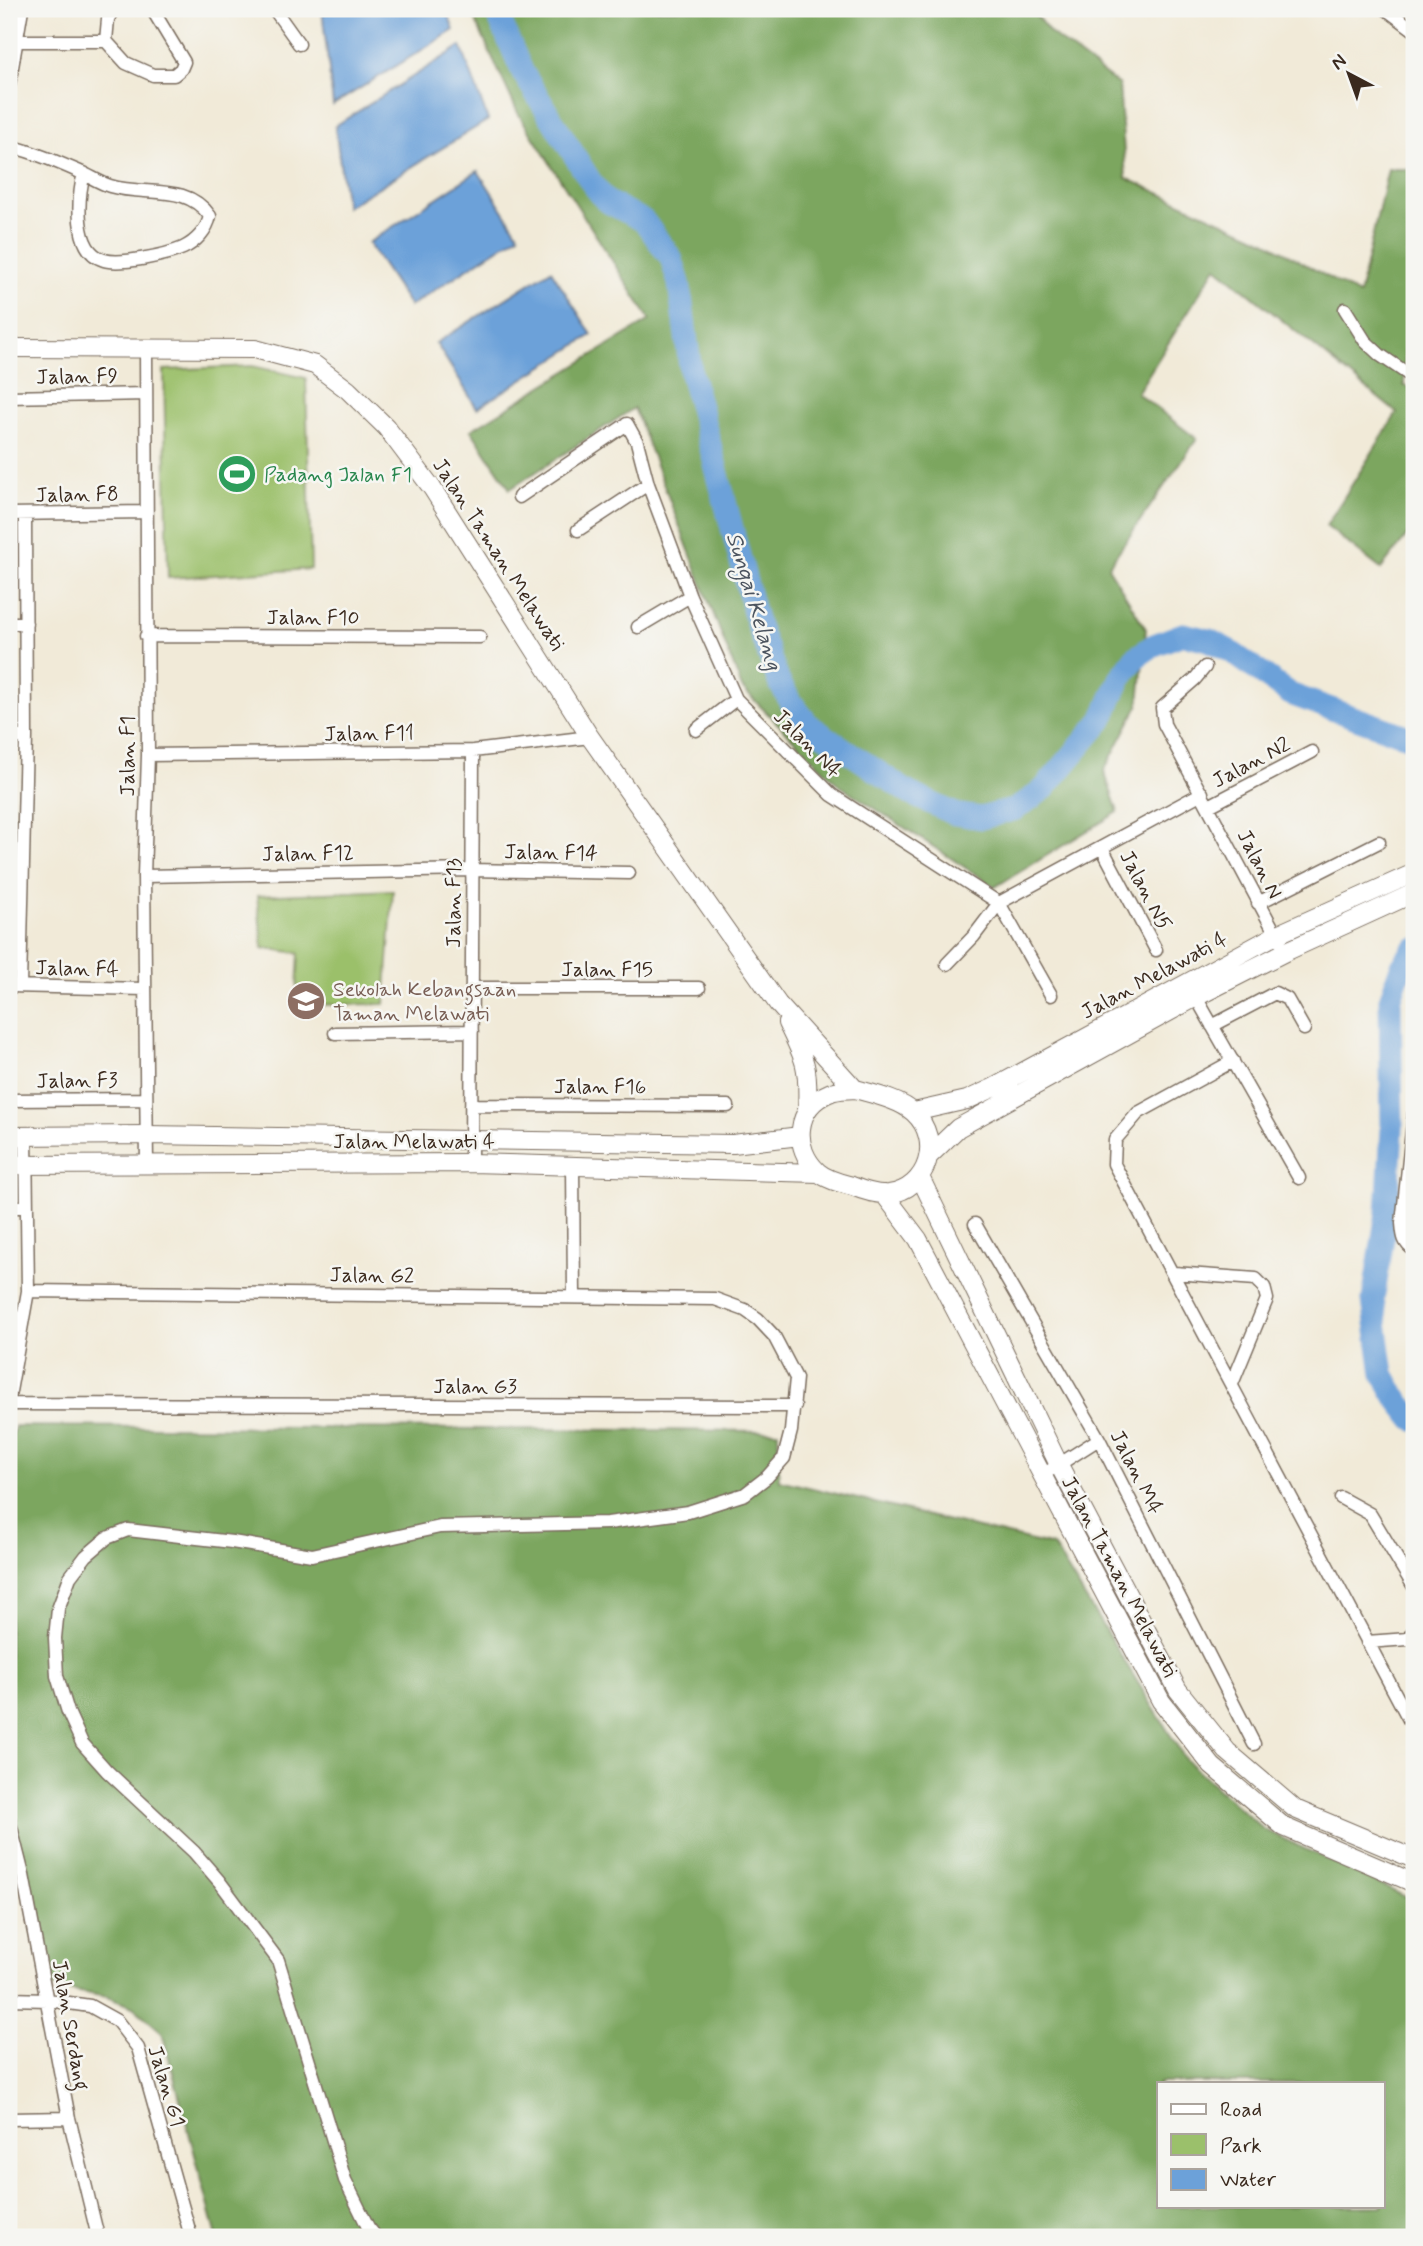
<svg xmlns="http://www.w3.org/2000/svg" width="1423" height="2246" viewBox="0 0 1423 2246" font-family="Mynerve,sans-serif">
<rect width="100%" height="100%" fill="#f6f6f2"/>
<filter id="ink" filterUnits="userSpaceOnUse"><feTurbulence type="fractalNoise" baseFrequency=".0143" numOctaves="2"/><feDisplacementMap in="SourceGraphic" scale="14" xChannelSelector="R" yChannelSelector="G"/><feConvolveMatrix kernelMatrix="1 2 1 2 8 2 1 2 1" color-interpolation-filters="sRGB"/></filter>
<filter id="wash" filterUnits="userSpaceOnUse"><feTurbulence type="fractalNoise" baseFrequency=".00686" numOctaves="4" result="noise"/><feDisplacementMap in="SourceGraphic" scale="28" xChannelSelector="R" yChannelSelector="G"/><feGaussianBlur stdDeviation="1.57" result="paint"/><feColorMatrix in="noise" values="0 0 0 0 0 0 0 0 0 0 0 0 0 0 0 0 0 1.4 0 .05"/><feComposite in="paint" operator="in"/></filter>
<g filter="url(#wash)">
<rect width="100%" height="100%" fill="#f1ead8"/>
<path fill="#9bc06b" stroke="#6b7544" stroke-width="2" d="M252 366 306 378 311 569 168 578 164 370Z
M393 890 385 1004 296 1005 299 953 263 948 257 896Z"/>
<path fill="#7ca65f" stroke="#5c683e" stroke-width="2" fill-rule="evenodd" d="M470 9H1031L1050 33 1119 85 1126 178 1265 241 1359 295 1388 169H1411L1404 386 1414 388V527L1381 569 1326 526 1397 413 1216 267 1137 393 1197 439 1108 567 1146 629 1139 704 1104 771 1118 812 995 887 839 785 742 688 634 408 510 489 471 430 650 320 518 113Z
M15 1426 778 1431 779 1480 1053 1546 1186 1760 1263 1829 1414 1901V2237H217L162 2032 133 2007 107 1997 50 1987 9 1820V1448ZM1159 2083H1383V2206H1159Z"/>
<path fill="#6ca1d9" stroke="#54667c" stroke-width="2" d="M322 9H446L454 30 333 105Z
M461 46 488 120 346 207 335 126Z
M478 171 519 235 410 306 368 243Z
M551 270 592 335 477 408 436 343Z"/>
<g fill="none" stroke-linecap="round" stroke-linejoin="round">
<path stroke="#6ca1d9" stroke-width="23" d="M495 9 523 73 591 182 606 201 644 221 671 258 679 283 691 373 757 623 779 682 791 702 809 725 909 793 955 814 981 818 1016 809 1044 789 1102 720 1120 679 1135 658 1154 645 1183 634 1209 640 1230 651 1290 694 1414 739
M1414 949 1401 967 1390 1000 1392 1128 1387 1213 1373 1300 1383 1374 1396 1397 1414 1420"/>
</g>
</g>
<g filter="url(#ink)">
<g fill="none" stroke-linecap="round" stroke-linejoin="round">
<g stroke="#7b6d5f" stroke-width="15">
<path id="street" d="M113 9 108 19 106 41 126 63 153 75H174L181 69 184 62 152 9
M274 9 299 44
M1386 9 1414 30
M15 41H106
M9 85 22 9
M9 146C34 152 57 162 80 172 90 176 100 183 110 186 146 197 186 182 210 216 207 230 196 242 183 248 167 255 121 265 104 260 73 251 78 197 84 173
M1345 309 1365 341 1380 355 1414 378
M146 349 148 755 144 876 147 1164
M9 397 146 394
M519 497 627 424 637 442 648 484 690 596 736 699 832 795 999 903 1051 995
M9 514 146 512
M578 530 648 484
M9 623H26
M638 627 690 596
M146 636 480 637
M1205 667 1195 679 1162 708 1164 724 1280 942
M696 730 736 699
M9 737H26
M148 755 473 751 590 737
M1209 806 1312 752
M1102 848 1156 950
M144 876 472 870 629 873
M1258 903 1379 842
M947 964 974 936 999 903 1202 793
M9 986 145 989
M20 986 26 737 25 514
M472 988H699
M1193 992 1299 1178
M1212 1026 1275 993 1287 999 1304 1029
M335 1033 472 1031
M1233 1061 1138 1113 1115 1140 1114 1164 1414 1729
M9 1100 146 1099
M471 1105 728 1106
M1414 1113 1402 1223C1403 1235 1403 1243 1414 1250
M471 1163 473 751
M573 1164 574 1297
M9 1207H27
M975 1224 1099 1439 1254 1744
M1174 1273 1256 1279 1264 1287 1267 1299 1232 1384
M28 1291 715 1299 745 1310 758 1319 774 1336 796 1378 791 1431 784 1458 767 1477 745 1494 688 1512 608 1523 440 1527 312 1555 232 1542 128 1530 107 1538 86 1556 70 1577 58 1609 55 1638 57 1676 68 1712 82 1743 107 1771 194 1852 219 1881 278 1960 345 2180 368 2227 376 2237
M9 1397 28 1291 26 1136
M9 1404 795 1406
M1041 1476 1099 1439
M1341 1498 1370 1514 1414 1587
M1367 1642 1408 1639 1414 1630
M9 1819 23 1875 69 2118 98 2237
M9 1999 48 2000 90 2006 117 2021 138 2048 191 2237
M9 2119 69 2118"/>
</g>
<g stroke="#7b6d5f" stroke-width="20">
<path id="secondary" d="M9 348 255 349 315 365 348 390 386 427 432 488 590 737 778 1004 855 1089
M787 1023C806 1061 809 1067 807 1111
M855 1089C873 1094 901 1100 914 1113 943 1140 928 1189 889 1194 876 1195 864 1191 852 1186 841 1183 827 1180 818 1172 792 1148 795 1107 829 1093 837 1089 846 1090 855 1089Z
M914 1112 967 1100 993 1088 1276 935 1414 873
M9 1136 146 1135 733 1144 800 1136
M930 1155 958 1128 1196 997 1285 952 1414 893
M9 1165 471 1163 819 1173
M920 1177 1059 1465 1178 1690 1227 1751 1295 1809 1414 1859
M884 1194 918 1239 1161 1701 1212 1766 1284 1827 1414 1883"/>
</g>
<use href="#street" stroke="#fff" stroke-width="12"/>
<use href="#secondary" stroke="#fff" stroke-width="18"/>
</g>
</g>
<defs>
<g id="stadium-disc" transform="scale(2.0125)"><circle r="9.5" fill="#2e9e5b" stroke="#f6f6f2"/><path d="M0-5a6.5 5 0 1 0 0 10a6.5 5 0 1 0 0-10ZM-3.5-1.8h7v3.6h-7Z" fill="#fff"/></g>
<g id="school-disc" transform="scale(2.0125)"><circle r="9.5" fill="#8d6e63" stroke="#f6f6f2"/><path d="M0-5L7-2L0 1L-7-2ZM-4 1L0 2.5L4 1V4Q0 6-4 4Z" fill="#fff"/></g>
</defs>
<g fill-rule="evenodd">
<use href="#stadium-disc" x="237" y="474"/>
<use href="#school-disc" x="306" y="1001"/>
</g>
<g text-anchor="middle" stroke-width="5" stroke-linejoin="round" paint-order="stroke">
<g font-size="21" fill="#3b2a1e" stroke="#f6f6f2">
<text transform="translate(77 376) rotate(-1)" y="7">Jalan F9</text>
<text transform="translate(77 494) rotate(-1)" y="7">Jalan F8</text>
<text transform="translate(499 554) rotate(57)" y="7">Jalan Taman Melawati</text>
<text x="313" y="624">Jalan F10</text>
<text transform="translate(369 733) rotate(-1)" y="7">Jalan F11</text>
<text transform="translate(808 743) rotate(45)" y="7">Jalan N4</text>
<text transform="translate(127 756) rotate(-90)" y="7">Jalan F1</text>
<text transform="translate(1251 762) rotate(-28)" y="7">Jalan N2</text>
<text transform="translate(551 852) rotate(1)" y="7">Jalan F14</text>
<text transform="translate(308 853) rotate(-1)" y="7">Jalan F12</text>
<text transform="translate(1260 864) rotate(63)" y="7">Jalan N</text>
<text transform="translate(1146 890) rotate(62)" y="7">Jalan N5</text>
<text transform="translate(453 903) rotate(-90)" y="7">Jalan F13</text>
<text transform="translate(77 968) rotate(1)" y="7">Jalan F4</text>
<text x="607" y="976">Jalan F15</text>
<text transform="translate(1154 975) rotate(-28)" y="7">Jalan Melawati 4</text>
<text transform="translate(77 1080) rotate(-1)" y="7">Jalan F3</text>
<text x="600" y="1093">Jalan F16</text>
<text x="414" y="1148">Jalan Melawati 4</text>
<text transform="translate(372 1275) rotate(1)" y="7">Jalan G2</text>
<text x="475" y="1393">Jalan G3</text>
<text transform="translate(1137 1472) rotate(63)" y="7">Jalan M4</text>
<text transform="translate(1120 1576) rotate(62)" y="7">Jalan Taman Melawati</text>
<text transform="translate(71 2025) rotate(80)" y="7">Jalan Serdang</text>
<text transform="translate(167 2086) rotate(73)" y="7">Jalan G1</text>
</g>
<g font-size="21" fill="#27864d" stroke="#f6f6f2" text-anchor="start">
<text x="264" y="481">Padang Jalan F1</text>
</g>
<g font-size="21" fill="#785e54" stroke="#f6f6f2" text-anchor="start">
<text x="333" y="996">Sekolah Kebangsaan<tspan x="333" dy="24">Taman Melawati</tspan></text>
</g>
<g font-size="23" font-style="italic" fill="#4c545f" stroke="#f6f6f2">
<text transform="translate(755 601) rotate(73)" y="8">Sungai Kelang</text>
</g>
</g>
<rect width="1423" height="2246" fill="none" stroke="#f6f6f2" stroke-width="35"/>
<rect x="1157" y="2082" width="228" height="126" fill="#f6f6f2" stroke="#aba49d" stroke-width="2"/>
<rect x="1171" y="2104" width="35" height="10" fill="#ffffff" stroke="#aba49d" stroke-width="2"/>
<text x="1220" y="2116" font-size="21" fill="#3b2a1e">Road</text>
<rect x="1171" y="2134" width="35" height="21" fill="#9bc06b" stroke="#aba49d" stroke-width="2"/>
<text x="1220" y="2152" font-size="21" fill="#3b2a1e">Park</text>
<rect x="1171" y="2169" width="35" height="21" fill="#6ca1d9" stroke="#aba49d" stroke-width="2"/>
<text x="1220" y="2186" font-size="21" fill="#3b2a1e">Water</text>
<g transform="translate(1349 74) rotate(319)" stroke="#f6f6f2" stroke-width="5" paint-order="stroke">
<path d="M0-5L12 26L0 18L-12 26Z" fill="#3b2a1e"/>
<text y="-10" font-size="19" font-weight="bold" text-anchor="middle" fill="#3b2a1e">N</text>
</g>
</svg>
